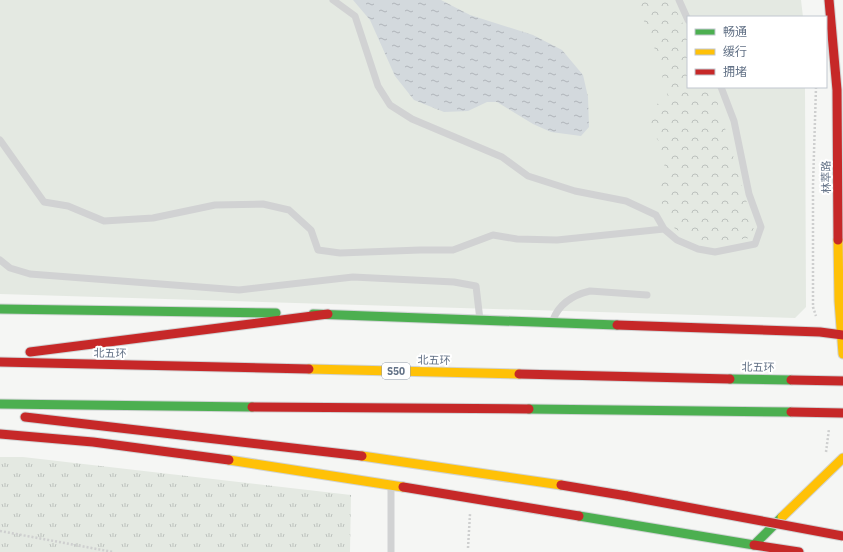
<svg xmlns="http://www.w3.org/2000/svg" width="843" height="552" viewBox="0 0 843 552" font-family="'IBM Plex Sans','Noto Sans SC',sans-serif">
<defs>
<pattern id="forest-crowns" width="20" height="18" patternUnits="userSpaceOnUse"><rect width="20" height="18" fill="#e4e9e2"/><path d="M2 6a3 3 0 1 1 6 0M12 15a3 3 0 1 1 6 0" fill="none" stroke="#bcc1bd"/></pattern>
<pattern id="park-tufts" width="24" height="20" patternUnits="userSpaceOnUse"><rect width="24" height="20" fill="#e4e9e2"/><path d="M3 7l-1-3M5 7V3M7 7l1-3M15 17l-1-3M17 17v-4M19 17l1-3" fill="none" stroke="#bcc1bd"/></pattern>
<pattern id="water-ripples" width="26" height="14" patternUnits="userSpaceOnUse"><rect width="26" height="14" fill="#d3d9dd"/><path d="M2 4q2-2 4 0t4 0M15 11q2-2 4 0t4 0" fill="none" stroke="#afb4b9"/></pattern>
</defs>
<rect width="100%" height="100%" fill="#f5f6f4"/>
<path fill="#e4e9e2" d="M0 0H801L803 17H688V87H805L806 307 795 318 0 294Z"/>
<path fill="url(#forest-crowns)" d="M632 0H671L688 34V87H713L754 227 750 238 706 244 675 229 662 205 659 184 665 163 659 142 649 125 651 108 668 97 650 32Z"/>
<path fill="url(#park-tufts)" d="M0 457H23L351 495 350 552H0Z"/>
<path fill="url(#water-ripples)" d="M353 0H441L470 15 533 35 562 50 583 75 588 97 589 127 581 136 551 132 533 124 497 102H487L468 111 444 112 414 100 395 76 370 20Z"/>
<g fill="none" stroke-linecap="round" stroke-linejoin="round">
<g stroke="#d1d4d5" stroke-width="11">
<path id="fast" d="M0 309 276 313
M313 314 617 325
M730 379 791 380
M0 404 252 407
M529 409 791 412
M579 516 754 545 782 517"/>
</g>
<g stroke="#d1d4d5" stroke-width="11">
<path id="slow" d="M838 240 839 301 843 354
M309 369 519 374
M362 456 561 485
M229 460 403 487
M782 517 843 458"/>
</g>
<g stroke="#d1d4d5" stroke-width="11">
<path id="jam" d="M829 0 837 90 838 240
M617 325 820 332 843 335
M30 352 328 314
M0 362 309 369
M519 374 730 379
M252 407 529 409
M25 417 362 456
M0 434 93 442 229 460
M561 485 627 496
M403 487 579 516
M754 545 799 552"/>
</g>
<path stroke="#cecfcf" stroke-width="2.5" stroke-dasharray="2 2" stroke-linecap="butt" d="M816 87 813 185V307L816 316
M826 452 829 429
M0 531 113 552
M468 548 470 514"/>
<path stroke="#d1d2d3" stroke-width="7" d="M333 0 355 16 378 86 390 105 412 119 502 157 528 176 575 191 626 201 656 215 664 229 677 240 698 249 715 252 755 244 761 227 749 194 734 121 721 87
M679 0 688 20
M0 140 44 202 68 206 104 221 153 218 215 205 263 204 289 210 311 230 318 250 340 253 420 250H453L493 235 517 239 557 240 664 229
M0 260 10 268 30 274 239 290 353 277 454 282 476 286 480 320
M553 320C559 304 573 295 590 291L647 295
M391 486V552"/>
<use href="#fast" stroke="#4caf50" stroke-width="9"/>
<use href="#slow" stroke="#ffc107" stroke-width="9"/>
<use href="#jam" stroke="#c62828" stroke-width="9"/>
<g stroke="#d0d2d3" stroke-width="11" stroke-linecap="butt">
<path id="jam-bridge" d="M791 380 843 381
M791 412 843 413
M627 496 843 536"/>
</g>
<use href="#jam-bridge" stroke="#c62828" stroke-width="9"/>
</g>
<g text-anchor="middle" stroke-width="4" stroke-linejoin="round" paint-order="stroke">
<rect fill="#fff" stroke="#929cab" stroke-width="1" x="382" y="363" width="28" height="16" rx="3"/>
<g font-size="10" font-weight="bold" fill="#637287">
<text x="396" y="375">S50</text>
</g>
<g font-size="11" fill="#637287" stroke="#fff">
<text transform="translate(826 177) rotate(-91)" y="4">林萃路</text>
<text transform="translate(110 353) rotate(1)" y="4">北五环</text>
<text transform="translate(434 360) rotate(1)" y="4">北五环</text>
<text transform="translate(758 367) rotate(1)" y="4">北五环</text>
</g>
</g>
<rect x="687" y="16" width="140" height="72" fill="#ffffff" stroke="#c1c7cf"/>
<rect x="695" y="29" width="20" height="6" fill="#4caf50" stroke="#c1c7cf"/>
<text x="723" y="36" font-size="12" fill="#637287">畅通</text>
<rect x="695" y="49" width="20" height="6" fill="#ffc107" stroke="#c1c7cf"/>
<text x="723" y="56" font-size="12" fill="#637287">缓行</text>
<rect x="695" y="69" width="20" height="6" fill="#c62828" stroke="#c1c7cf"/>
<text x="723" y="76" font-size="12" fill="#637287">拥堵</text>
</svg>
